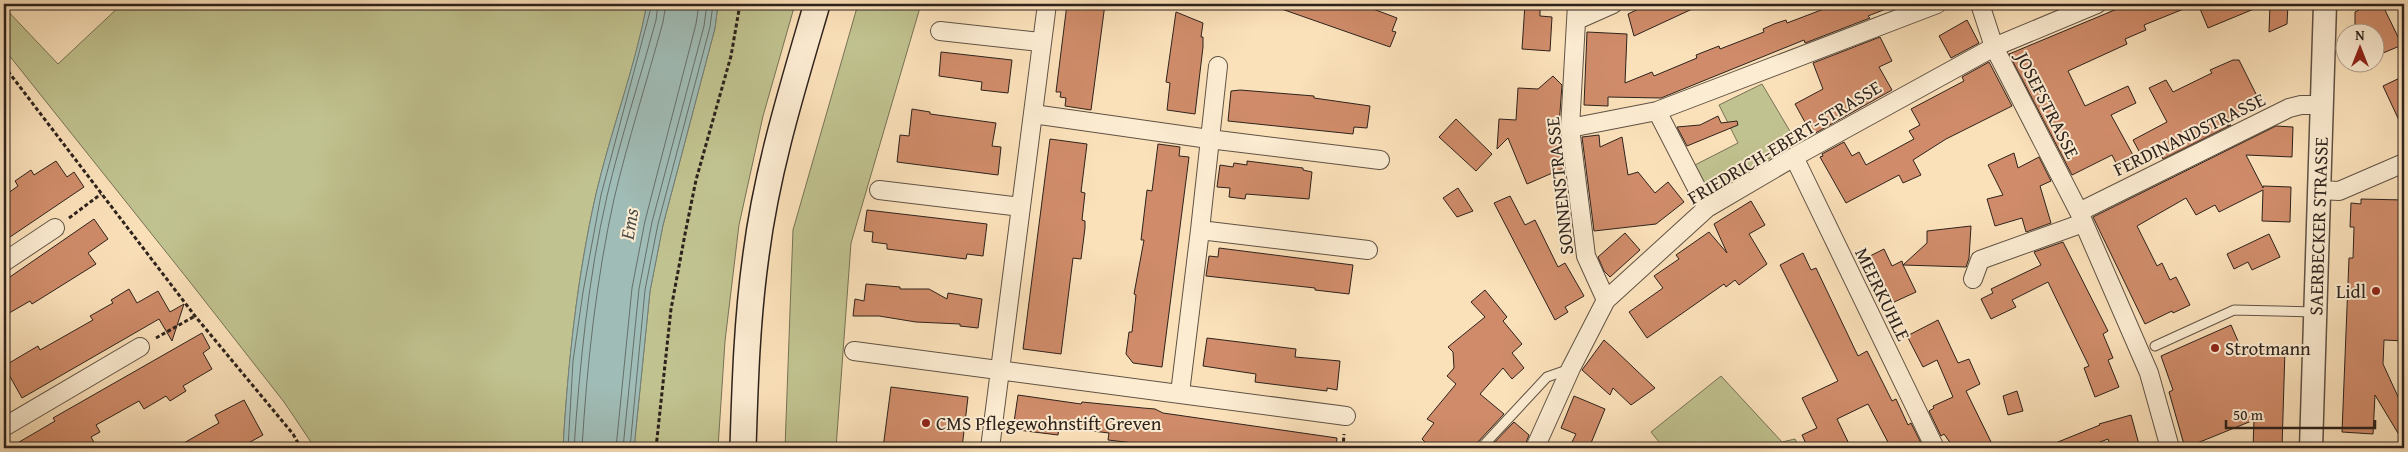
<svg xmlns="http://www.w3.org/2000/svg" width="2408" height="452" viewBox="0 0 2408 452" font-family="'Gentium Book Plus',serif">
<rect width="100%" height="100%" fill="#fbe1ba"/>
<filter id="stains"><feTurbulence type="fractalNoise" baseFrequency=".004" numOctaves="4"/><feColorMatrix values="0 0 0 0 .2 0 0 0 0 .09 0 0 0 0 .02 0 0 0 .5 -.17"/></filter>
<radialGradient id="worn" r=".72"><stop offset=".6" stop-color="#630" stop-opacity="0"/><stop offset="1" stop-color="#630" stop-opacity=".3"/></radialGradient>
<path fill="#c0c28f" stroke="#767256" d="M122 4H647C635 68 611 130 596 194 577 278 568 363 563 448H315L284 402 186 277 4 49V7L58 64Z
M718 4H795L763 116 739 225 725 341 718 448H634L650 291 663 225 715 28Z
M858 4H921L851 243 836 448H785L793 230Z
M1762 84 1797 143 1708 193 1693 166 1738 143 1719 105Z
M1721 376 1782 442 1795 439 1800 448H1664L1651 432Z"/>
<path fill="#a0bcb6" stroke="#727e78" d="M647 4H718L715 28 663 225 650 291 634 448H563C568 363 577 278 596 194 611 130 635 68 647 4Z"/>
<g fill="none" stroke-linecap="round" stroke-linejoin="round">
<path stroke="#666f69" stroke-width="1" d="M568 448 573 361 583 292 601 195 652 4
M574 448C580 363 588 279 607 196 621 137 640 79 656 20L658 4
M582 448C587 364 596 281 614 199 628 140 647 81 663 22L666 4
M616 448 632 288 645 221 696 24 699 4
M623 448 639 289 652 222 704 26 707 4
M630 448 645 290 658 224 710 27 713 4"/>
</g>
<path fill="#d08c6a" stroke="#2d221c" d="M1067 4H1105L1091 110 1065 106 1066 98 1060 97 1061 92H1056Z
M1273 4H1360L1397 18 1392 31 1396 32 1390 47 1273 6Z
M1525 4H1540V16L1552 17 1550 51 1522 49Z
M1649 4H1703L1634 36 1628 14Z
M1837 4 1896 5 1868 16 1870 18 1805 43 1804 40 1661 98 1608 97V106L1584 105 1587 32 1627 34 1625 83 1652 72 1654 76 1697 58 1696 55 1719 46 1720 49 1764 32 1763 29 1774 24 1786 20 1787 23Z
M2129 4H2196L2144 25 2146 30 2125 39 2127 44 2068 71 2085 106 2128 86 2136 103 2111 115 2133 155 2116 163 2112 155 2072 175 2009 54Z
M2198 4H2266L2208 28Z
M2270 4H2288L2287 24 2269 32Z
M2370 4H2382L2402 45 2376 56V32H2355V12Z
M1176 12 1203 23 1201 37H1203V47L1195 114 1167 110 1170 83 1166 82Z
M1967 20 1979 43 1951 58 1939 36Z
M1880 37 1892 61 1879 67 1892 90 1812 135 1795 104 1823 89 1813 63Z
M941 52 1012 60 1008 93 981 90 982 82 939 76Z
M2233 60H2239L2262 106 2226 125H2231L2163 159 2156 145 2140 153 2133 140 2167 122 2149 88 2166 80 2173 92 2212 73 2210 70Z
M1989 62 2012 106 1946 139 1913 160 1921 175 1903 183 1899 175 1846 203 1820 157 1823 156 1822 154 1844 142 1852 156 1859 152 1866 165 1914 139 1909 131 1920 125 1911 109 1964 81 1962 77Z
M1553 76 1562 85 1558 139H1561L1564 168 1527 184 1508 138 1497 149 1499 119 1516 120 1518 88 1538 89Z
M2404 76V131L2383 86Z
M1240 90 1314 96V98L1370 106 1367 128 1354 127 1353 134 1228 121 1231 91Z
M912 109 930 112V114L996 123 992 146 1001 147 998 175 897 162 900 135 909 136Z
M1718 116 1721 123 1737 121 1738 125 1687 146 1677 127 1700 125Z
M1456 119 1492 154 1476 171 1439 137Z
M2276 126 2293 127 2292 157 2246 155 2263 188V186L2291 187 2290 222 2262 221 2263 190 2219 212 2215 205 2196 215 2186 198 2137 226 2157 266 2162 263 2170 280 2176 277 2190 305 2173 313 2172 311 2145 324 2093 217Z
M1599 135 1600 147 1622 137 1628 175 1638 172 1655 193 1668 182 1684 202 1656 224 1594 231 1582 137Z
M1050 139 1087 144 1081 192 1085 193 1082 220 1085 221V228L1081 259 1073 258 1061 354 1023 349Z
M1158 144 1180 147 1179 156 1189 157 1162 367 1133 363 1126 354 1129 332H1132L1136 295 1134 294 1144 240H1141L1147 190 1152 191Z
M2014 153 2018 168 2039 157 2051 181 2040 186 2051 223 2026 232 2022 218 1995 226 1987 199 2003 195 1988 165Z
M56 161 67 177 74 172 84 187 10 237 4 227V196L18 186 15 181 31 170 34 175Z
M1247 161 1303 168V170L1312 172 1309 199 1246 194 1245 199 1229 197 1230 188 1217 187 1220 165 1233 167 1234 163 1247 165Z
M1458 188 1473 211 1457 217 1443 198Z
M1510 196 1525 225 1535 220 1558 267 1565 263 1584 296 1565 307 1568 312 1555 320 1494 203Z
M2361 199 2404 200V341L2384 340 2383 364 2400 401 2404 399V443L2375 395 2373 434 2342 432 2349 258H2353L2354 227H2350L2351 203 2361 204Z
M1751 201 1765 225 1749 234 1767 264 1739 285 1735 280 1726 287 1724 284 1647 338 1629 312 1663 288 1654 276 1679 259 1676 255 1709 232 1727 253 1714 224Z
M867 210 987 224 983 256 967 254 966 259 887 249V244L872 242 873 232 864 231Z
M94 219 108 239 88 253 96 264 32 304 30 301 4 316V281Z
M1971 226 1969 258 1966 267 1903 265 1916 292 1892 303 1870 256 1884 249 1892 266 1902 261 1903 265 1927 243V231Z
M1625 233 1640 250 1610 277 1604 271 1598 257Z
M2269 234 2280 257 2252 270 2248 262 2234 269 2227 254Z
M2063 242 2108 331 2103 334 2113 358 2108 360 2119 387 2095 397 2084 368 2089 366 2048 282 2012 300 2016 307 1991 319 1981 299 1993 293 1991 289 2041 265 2034 252Z
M1219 248 1353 265 1349 294 1315 290V288L1206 276 1209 256 1218 257Z
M1803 253 1811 270 1816 268 1858 356 1867 351 1892 401 1896 399 1908 425 1911 423 1922 445 1914 448H1891L1868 404 1837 419 1851 448H1808L1802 435 1817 428 1802 398 1838 381 1780 265Z
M866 284 900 287V289H929L947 299 948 293 982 299 978 328 960 326V324L916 322 879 316H853L855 299 864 301Z
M129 289 137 303 158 291 170 312 184 304 172 341 159 319 22 398 4 366 38 346 40 350 93 320 90 316 113 303 111 300Z
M1485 290 1507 317 1503 321 1522 344 1512 353 1524 368 1512 379 1503 368 1480 394 1504 414 1476 444 1475 448H1431L1422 439 1434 423 1427 419 1456 384 1447 376 1454 368 1453 352 1448 347 1485 317 1471 302Z
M1938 320 1958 363 1969 359 1980 384 1966 391 1994 448H1954L1944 434 1941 436 1929 411 1934 408 1933 406 1953 397 1937 360 1923 367 1907 336Z
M2231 325 2241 348 2285 349 2282 448H2253L2254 420 2185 448 2169 392 2173 390 2161 356Z
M202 333 210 348 203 353 212 369 183 386 186 391 170 401 166 396 144 409 139 401 96 425 100 432 91 437 97 448H9L55 421 53 418Z
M1207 338 1296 349 1295 357 1340 361 1337 390 1327 388V391L1255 382 1256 374 1203 366Z
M1604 340 1615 350 1655 388 1631 405 1613 388 1610 395 1582 370Z
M891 387 968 397 962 448H883Z
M2017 391 2023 411 2008 415 2003 396Z
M1018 395 1081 404 1082 402 1143 408 1155 409 1163 413 1337 438 1336 448H1177L1108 440 1109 433 1059 427 1058 435 1018 430 1019 423 1014 422Z
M1574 396 1605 409 1589 448H1569L1576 434 1561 428Z
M244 400 263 435 239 448H175L219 423 215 415Z
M2131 415 2140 448H2111L2108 439 2084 448H2043L2100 425 2099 424Z
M1514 422 1529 435 1524 448H1489Z"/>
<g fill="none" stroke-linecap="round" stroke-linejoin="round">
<g stroke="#605244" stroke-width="11">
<path id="service" d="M2155 346 2234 310 2315 312
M1481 448 1547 377 1570 369"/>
</g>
<g stroke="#605244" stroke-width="20">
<path id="minor" d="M1577 4 1570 128 1586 256 1606 300
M1980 4 1994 47 2079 212 2149 373 2170 448
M1577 20 1613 4
M940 31 1040 42
M1657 111 1707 208
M1033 114 1209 139 1380 160
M1570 128 1657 111 1937 4
M1794 157 1935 448
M879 190 1021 207
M2319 190 2339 191 2404 163
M2079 212 2289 108 2301 105H2321
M1200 230 1368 250
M4 262 55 228
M1973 279 1980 260 2083 223
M854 351 1346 416
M1180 393 1200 230 1218 66
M4 427 140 347
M990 448 1047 4
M1535 448 1571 368 1606 300 1707 208 1794 157 1994 47 2097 4"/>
</g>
<g stroke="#605244" stroke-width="25">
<g id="tertiary">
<path id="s1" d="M2311 448 2325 4"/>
</g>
</g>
<g stroke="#2d221c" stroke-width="28">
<path id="secondary" d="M743 448C745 383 747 319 756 255 767 169 793 86 817 4"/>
</g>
<path stroke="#2d221c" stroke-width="3" stroke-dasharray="4 2.5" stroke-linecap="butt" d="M4 66 195 316 293 434 301 448
M69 218 101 194
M156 338 195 316
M656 448 671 309 685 234 696 180 731 56 740 4
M1343 448 1344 434"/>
<use href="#service" stroke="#fcecd2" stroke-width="9"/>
<use href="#minor" stroke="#fcecd2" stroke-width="18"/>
<use href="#tertiary" stroke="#fcecd2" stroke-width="22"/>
<use href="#secondary" stroke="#fcecd2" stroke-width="25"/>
</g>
<g fill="#8f2418" stroke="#fcecd2" stroke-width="2">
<circle cx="2376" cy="291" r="5"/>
<circle cx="2215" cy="348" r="5"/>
<circle cx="926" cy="423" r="5"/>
</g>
<g text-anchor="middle" stroke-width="4" stroke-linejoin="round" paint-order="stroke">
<g font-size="19" fill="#2d221c" stroke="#fcecd2">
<text transform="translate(2048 105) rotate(63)" y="7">JOSEFSTRASSE</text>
<text transform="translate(2189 134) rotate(-26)" y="7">FERDINANDSTRASSE</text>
<text transform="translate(1784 142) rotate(-31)" y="7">FRIEDRICH-EBERT-STRASSE</text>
<text transform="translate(1559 186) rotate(-96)" y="7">SONNENSTRASSE</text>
<text dy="7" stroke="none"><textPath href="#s1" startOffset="222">SAERBECKER STRASSE</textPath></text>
<text transform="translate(1883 294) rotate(64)" y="7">MEERKUHLE</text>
</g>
<g font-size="19" fill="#2d221c" stroke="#fcecd2" text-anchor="start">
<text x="2366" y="298" text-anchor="end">Lidl</text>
<text x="2225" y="355">Strotmann</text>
<text x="936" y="430">CMS Pflegewohnstift Greven</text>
</g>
<g font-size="20" font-style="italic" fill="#50504a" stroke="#fcecd2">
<text transform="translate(629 224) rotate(-81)" y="7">Ems</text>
</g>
</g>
<rect width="2408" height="452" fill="none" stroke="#fbe1ba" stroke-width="20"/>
<rect x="5" y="5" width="2398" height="442" fill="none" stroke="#2d221c" stroke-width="2.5"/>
<rect x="10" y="10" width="2388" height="432" fill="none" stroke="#2d221c"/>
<g transform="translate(2360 48)"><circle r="24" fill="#fcecd2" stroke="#a99b89"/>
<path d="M0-4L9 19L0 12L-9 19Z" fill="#8f2418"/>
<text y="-8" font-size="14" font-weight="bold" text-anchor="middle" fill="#2d221c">N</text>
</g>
<path d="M2226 420v8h149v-8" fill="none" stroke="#2d221c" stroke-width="2.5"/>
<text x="2233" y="420" font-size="15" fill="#2d221c" stroke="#fcecd2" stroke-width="4" paint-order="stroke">50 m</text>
<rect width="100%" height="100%" filter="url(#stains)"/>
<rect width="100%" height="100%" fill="url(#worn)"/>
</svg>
